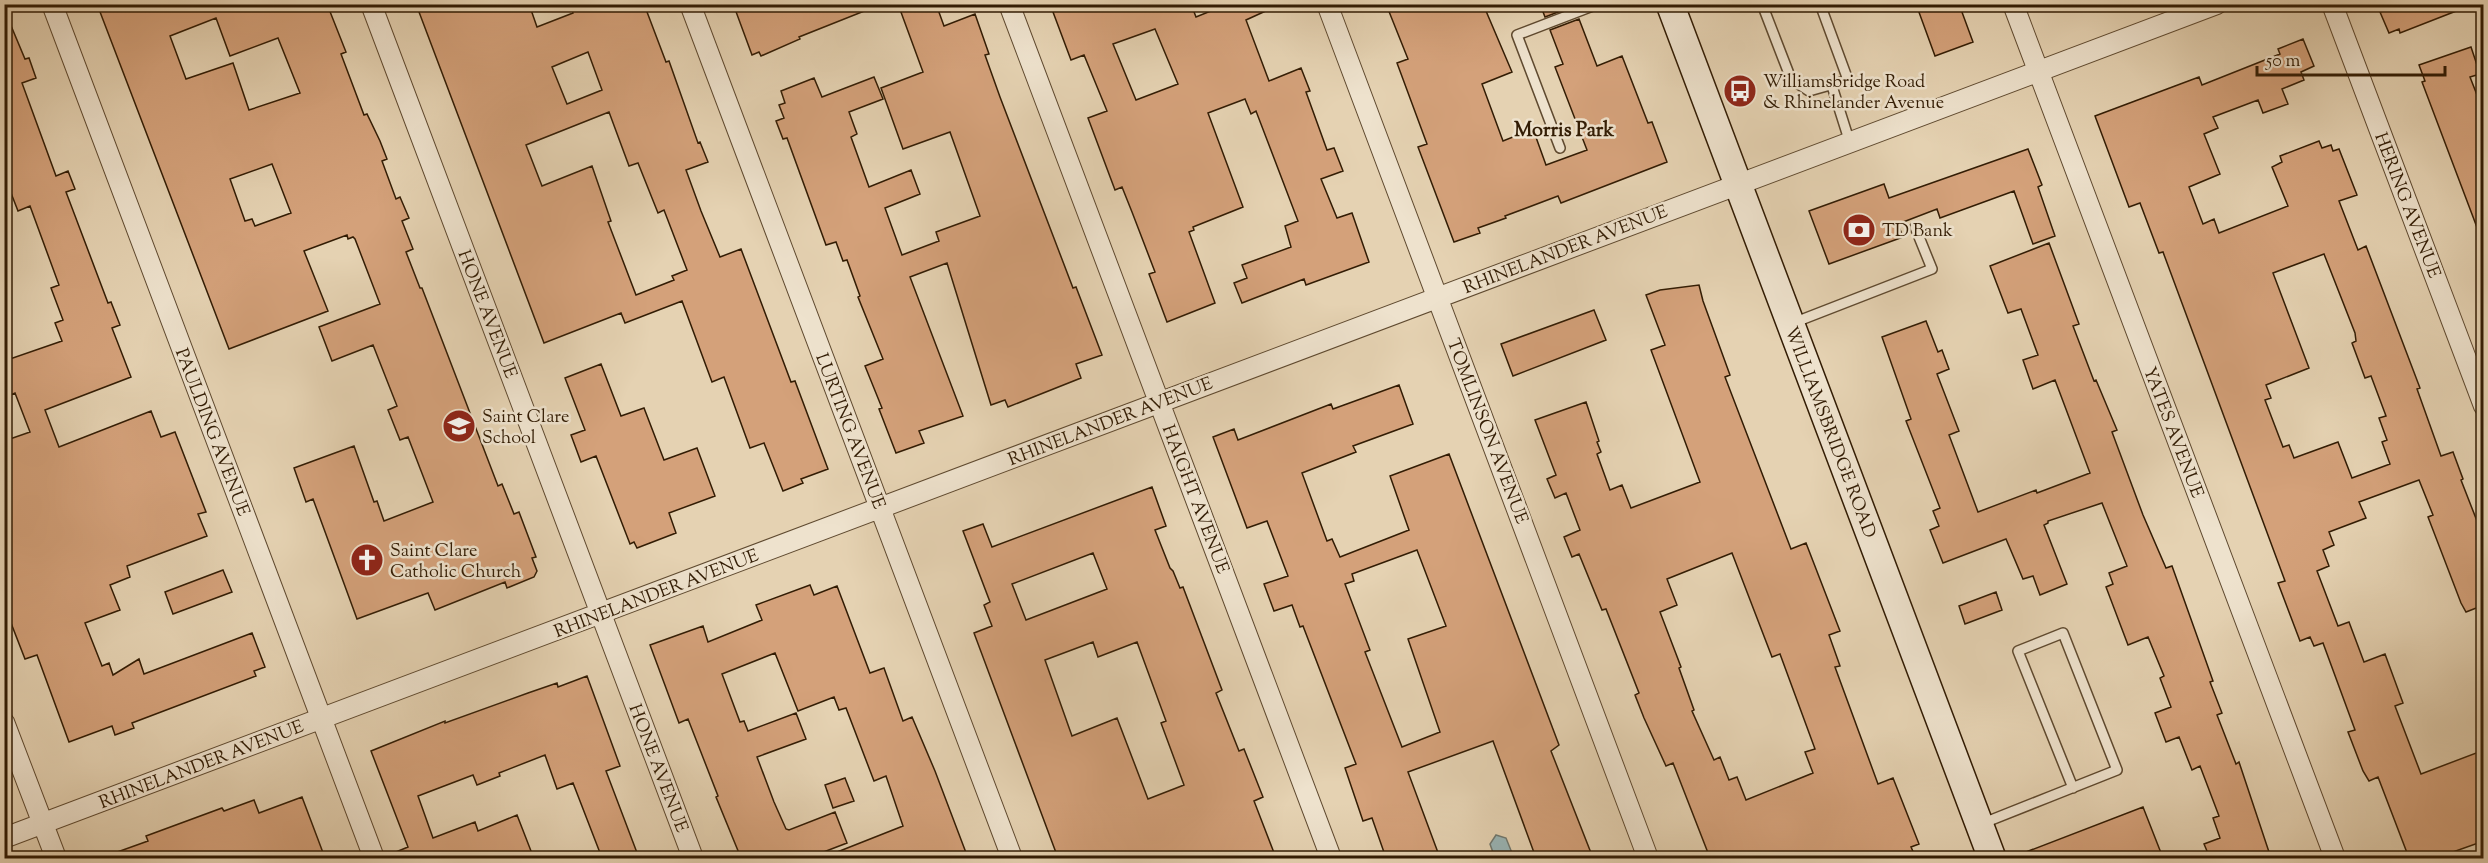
<svg xmlns="http://www.w3.org/2000/svg" width="2488" height="863" viewBox="0 0 2488 863" font-family="'Sorts Mill Goudy',serif">
<rect width="100%" height="100%" fill="#e5d2b2"/>
<filter id="stains"><feTurbulence type="fractalNoise" baseFrequency=".00333" numOctaves="4"/><feColorMatrix values="0 0 0 0 .2 0 0 0 0 .09 0 0 0 0 .02 0 0 0 .5 -.17"/></filter>
<radialGradient id="worn" r=".72"><stop offset=".6" stop-color="#630" stop-opacity="0"/><stop offset="1" stop-color="#630" stop-opacity=".3"/></radialGradient>
<path fill="#99b5b6" stroke="#70786f" stroke-width="1.5" d="M1496 835 1506 838 1514 858H1495L1490 844Z"/>
<path fill="#d4a17a" stroke="#321c04" stroke-width="1.5" fill-rule="evenodd" d="M97 4H327L346 52 341 54 364 115 367 114 380 141 387 159 382 161 396 199 400 197 409 218 402 221 413 249 406 252 420 288H422L498 486 502 484 514 514 519 512 536 557 532 558 537 571 534 577 507 588 505 582 435 610 428 593 357 619 313 499 306 502 294 468 354 446 374 502 377 501 384 521 433 502 408 437 400 440 388 410 397 406 373 345 332 361 319 327 380 304 355 239 353 237 348 239 347 235 304 251 328 311 229 349ZM216 18 230 56 278 38 300 93 249 110 233 63 186 79 170 36ZM272 164 291 213 255 226 252 219 245 221 230 179Z
M416 4H529L537 27 573 13 570 4H644L666 62 669 61 698 143 700 142 708 162 686 170 701 211 720 257 741 249 791 382 795 381 828 469 801 479 803 483 783 491 764 443 750 448 724 377 712 382 682 301 625 323 621 313 544 343ZM588 52 602 90 567 104 552 67ZM609 112 629 166 638 163 658 213 664 210 687 270 672 276 674 280 636 295 608 222 611 221 592 166 542 186 526 145Z
M748 4H877V6L799 37 800 39 761 56 759 52 752 55 735 9Z
M898 4H936L944 26 975 14 989 54 985 55 1000 97 1073 288 1076 287 1102 355 1076 364 1081 378 1008 407 1005 400 991 405 947 263 910 277 963 416 919 431 924 443 896 453 879 409 882 408 865 366 883 359 858 297 860 296 847 260 843 261 836 242 826 245 787 138 783 139 776 121 784 118 779 105 785 103 781 91 814 78 822 97 874 77 883 99 849 112 857 134 851 137 869 187 911 170 920 194 885 208 902 255 939 241 936 232 980 216 950 132 903 149 881 88 923 72Z
M1050 4H1191L1196 17 1228 4H1281L1246 20 1269 81 1301 68 1310 91 1306 92 1327 150 1334 148 1343 171 1321 179 1337 218 1352 213 1369 262 1306 285 1304 279 1242 303 1234 283 1247 278 1242 265 1291 247 1285 226 1298 221 1256 111 1251 114 1245 99 1208 113 1243 207 1193 227 1194 230 1189 232 1215 303 1167 322 1149 274 1155 272 1132 212 1122 187 1115 190 1088 118 1107 111 1084 55 1071 60ZM1155 29 1178 84 1136 100 1113 44Z
M1386 4H1461L1464 11 1483 4 1512 72 1482 84 1503 141 1533 129 1546 165 1587 150 1555 67 1563 64 1550 30 1579 19 1597 66 1622 56 1648 123 1652 122 1667 162 1561 203 1558 196 1505 216 1506 218 1478 228 1480 233 1454 242 1418 147 1427 144 1397 63 1408 59Z
M1540 4H1574V6L1545 17Z
M1916 4H1959L1973 42 1935 56Z
M2389 4H2468L2469 6 2400 33 2399 29 2389 33 2380 12 2390 9Z
M4 9 25 59 29 58 36 78 22 83 56 176 68 171 75 189 66 192 108 303 111 302 120 325 112 328 131 377 45 410 59 447 151 411 161 437 175 432 206 512 198 514 207 536 127 566 130 577 110 585 120 610 85 623 102 666 109 663 113 675 139 659 144 674 252 633 265 667 254 671 256 676 132 723 134 728 115 735 112 726 69 742 37 655 25 659 4 605V441L30 432 15 393 4 398V361L62 341 55 323 63 320 51 288 59 285 30 206 18 211 4 175Z
M2303 39 2314 66 2301 72 2304 80 2282 89 2288 104 2263 113 2258 100 2213 117 2218 128 2204 134 2220 174 2189 187 2203 224 2214 219 2219 233 2288 206 2272 167 2282 162 2280 156 2319 141 2322 148 2331 145 2333 151 2339 149 2357 195 2339 201 2358 250 2366 246 2420 388 2417 389 2441 456 2453 452 2463 479 2461 480 2484 539V605L2466 612 2461 603 2428 517 2433 515 2419 480 2359 502 2366 518 2329 532 2334 545 2323 550 2329 566 2317 571 2338 626 2349 622 2364 662 2385 654 2403 703 2395 706 2421 774 2484 750V841L2436 858H2409L2378 777 2369 781 2363 771 2348 732 2355 730 2323 643 2314 646 2310 637 2300 641 2278 583 2285 581 2163 252 2159 253 2140 203 2129 207 2095 116 2199 77 2202 85 2280 54 2278 49ZM2324 254 2355 333 2356 341 2352 343 2365 378 2371 376 2386 416 2379 418 2387 440 2382 442 2390 464 2352 478 2338 442 2294 458 2289 445 2283 447 2265 400 2271 398 2266 385 2309 368 2273 273Z
M2471 47 2480 74 2470 77 2484 113V238H2481L2422 82 2425 81 2419 65Z
M2028 149 2042 185 2038 187 2055 236 2033 244 2014 191 1940 218 1937 209 1898 224 1903 237 1829 264 1809 211 1884 184 1889 198Z
M2049 243 2079 324 2073 326 2094 381 2096 380 2117 430 2112 432 2143 515 2166 568 2172 566 2202 650 2213 681 2210 682 2222 713 2217 715 2236 764 2239 762 2271 858H2210L2204 844 2220 838 2213 818 2219 816 2200 766 2192 770 2179 737 2166 742 2155 713 2171 707 2160 678 2164 676 2148 637 2128 645 2106 587 2113 584 2109 573 2127 566 2102 503 2048 521V523L2044 525 2067 584 2040 595 2033 576 2023 579 2006 539 1943 563 1930 530 1939 526 1933 511 1940 508 1906 421 1911 419 1882 337 1926 321 1938 352 1942 350 1949 369 1937 374 1959 431 1949 435 1978 512 2036 490 2037 493 2090 473 2055 380 2033 389 2023 360 2038 355 2021 309 2008 313 1990 266Z
M1699 285 1703 301 1730 375 1725 377 1791 549 1806 543 1840 631 1829 635 1840 666 1835 667 1878 784 1893 778 1919 844 1911 847 1916 858H1710L1673 763 1666 766 1644 718 1635 695 1639 693 1606 609 1602 610 1579 554 1572 557 1564 537 1580 530 1566 493 1555 498 1547 479 1556 475 1535 420 1586 402 1599 441 1597 442 1601 452 1597 454 1610 490 1622 485 1631 508 1700 482 1651 350 1665 345 1646 295 1660 290ZM1732 553 1772 657 1780 654 1815 749 1805 752 1813 773 1746 800 1737 777 1729 780 1720 757 1714 760 1692 711 1694 710 1679 668 1681 667 1660 612 1677 605 1667 579Z
M1594 310 1606 340 1513 376 1501 344Z
M601 364 621 416 644 408 664 460 697 448 715 496 669 513 676 533 637 548 634 542 630 544 596 456 581 462 571 435 585 430 565 378Z
M1399 385 1413 424 1353 446 1356 452 1302 473 1327 541 1332 539 1340 557 1409 530 1390 476 1449 454 1559 745 1551 751 1593 858H1536L1493 741 1408 772 1440 858H1386L1372 818 1363 821 1345 768 1356 764 1303 626 1300 627 1292 605 1274 611 1264 584 1288 576 1267 521 1247 528 1213 437 1234 429 1238 440 1331 404 1333 409ZM1417 550 1446 626 1408 639 1440 732 1402 747 1365 652 1370 650 1345 584 1354 581 1352 574Z
M1152 487 1166 526 1155 530 1170 568 1173 571 1180 588 1183 587 1194 616 1222 690 1216 693 1239 751 1244 749 1263 797 1254 801 1276 858H1058L974 633 992 626 984 605 990 602 963 531 983 524 992 547ZM1093 553 1107 589 1026 620 1012 584ZM1093 642 1098 657 1137 642 1166 721 1161 723 1184 785 1148 799 1117 718 1072 736 1045 660Z
M223 570 232 592 173 614 165 592Z
M810 585 814 595 837 586 870 673 884 668 903 721 912 717 935 771 968 858H822L903 826 886 776 874 781 846 708 839 710 834 697 798 711 775 653 722 674 740 722 744 721 748 731 796 713 806 739 757 757 774 802 786 829 789 830 835 812 847 843 808 858H741L716 797 718 796 688 719 679 723 650 645 703 626 708 642 762 620 756 605Z
M1996 592 2002 610 1965 624 1959 606Z
M587 676 620 766 606 771 639 858H602L573 783 557 789 545 755 499 773 500 776 477 785 473 775 418 796 433 838 475 822 478 831 517 815 531 851 512 858H386V856L408 847 371 751 445 721V723L528 693 557 683 558 687Z
M845 778 854 801 833 808 825 785Z
M302 797 325 858H106V856L148 841 146 836 222 808 224 811 254 800 259 813Z
M2143 807 2163 858H2013V857Z"/>
<g fill="none" stroke-linecap="round" stroke-linejoin="round">
<g stroke="#5f4a30" stroke-width="12">
<path id="lane" d="M1762 4 1791 79 1809 91 1848 80 1820 4
M1832 86 1850 143
M1560 148 1517 35 1598 4
M1793 323 1932 269 1915 227
M1981 824C2026 806 2072 788 2117 770L2063 633 2018 651 2073 788"/>
</g>
<g stroke="#5f4a30" stroke-width="22">
<path id="street" d="M52 4 374 858
M371 4 693 858
M690 4 1012 858
M1009 4 1331 858
M1327 4 1648 858
M2013 4 2335 858
M2332 4 2484 406
M4 722 56 858
M4 838 2217 4"/>
</g>
<g stroke="#321c04" stroke-width="30">
<path id="secondary" d="M1670 4 1992 858"/>
</g>
<use href="#lane" stroke="#eee2cd" stroke-width="9"/>
<use href="#street" stroke="#eee2cd" stroke-width="20"/>
<use href="#secondary" stroke="#eee2cd" stroke-width="27"/>
</g>
<defs>
<g id="bus-disc" transform="scale(1.725)"><circle r="9.5" fill="#8f2418" stroke="#eee2cd"/><path d="M-5-6H5V4H4V6H2V4H-2V6H-4V4H-5ZM-3.5-4V0h7V-4ZM-3.5 1.2v1.5H-2V1.2ZM2 1.2v1.5H3.5V1.2Z" fill="#fff"/></g>
<g id="bank-disc" transform="scale(1.725)"><circle r="9.5" fill="#8f2418" stroke="#eee2cd"/><path d="M-6-4H6V4H-6ZM0-2.3a2.3 2.3 0 1 0 0 4.6a2.3 2.3 0 1 0 0-4.6Z" fill="#fff"/></g>
<g id="school-disc" transform="scale(1.725)"><circle r="9.5" fill="#8f2418" stroke="#eee2cd"/><path d="M0-5L7-2L0 1L-7-2ZM-4 1L0 2.5L4 1V4Q0 6-4 4Z" fill="#fff"/></g>
<g id="church-disc" transform="scale(1.725)"><circle r="9.5" fill="#8f2418" stroke="#eee2cd"/><path d="M-1.2-6h2.4v3.5h3.3v2.4h-3.3V6h-2.4V-.1h-3.3v-2.4h3.3Z" fill="#fff"/></g>
</defs>
<g fill-rule="evenodd">
<use href="#bus-disc" x="1740" y="91"/>
<use href="#bank-disc" x="1859" y="230"/>
<use href="#school-disc" x="459" y="426"/>
<use href="#church-disc" x="367" y="560"/>
</g>
<g text-anchor="middle" stroke-width="5" stroke-linejoin="round" paint-order="stroke">
<g font-size="18" fill="#321c04" stroke="#eee2cd" text-anchor="start">
<text x="1763" y="87">Williamsbridge Road<tspan x="1763" dy="21">&amp; Rhinelander Avenue</tspan></text>
<text x="1882" y="236">TD Bank</text>
<text x="482" y="422">Saint Clare<tspan x="482" dy="21">School</tspan></text>
<text x="390" y="556">Saint Clare<tspan x="390" dy="21">Catholic Church</tspan></text>
</g>
<g font-size="18" fill="#321c04" stroke="#eee2cd">
<text transform="translate(2408 205) rotate(69)" y="6">HERING AVENUE</text>
<text transform="translate(1565 249) rotate(-21)" y="6">RHINELANDER AVENUE</text>
<text transform="translate(488 314) rotate(69)" y="6">HONE AVENUE</text>
<text transform="translate(1110 421) rotate(-21)" y="6">RHINELANDER AVENUE</text>
<text transform="translate(851 431) rotate(69)" y="6">LURTING AVENUE</text>
<text transform="translate(1488 431) rotate(69)" y="6">TOMLINSON AVENUE</text>
<text transform="translate(213 432) rotate(69)" y="6">PAULDING AVENUE</text>
<text transform="translate(1831 432) rotate(69)" y="6">WILLIAMSBRIDGE ROAD</text>
<text transform="translate(2174 432) rotate(69)" y="6">YATES AVENUE</text>
<text transform="translate(1196 499) rotate(69)" y="6">HAIGHT AVENUE</text>
<text transform="translate(656 593) rotate(-21)" y="6">RHINELANDER AVENUE</text>
<text transform="translate(201 764) rotate(-21)" y="6">RHINELANDER AVENUE</text>
<text transform="translate(659 768) rotate(69)" y="6">HONE AVENUE</text>
</g>
<g font-size="20" font-weight="bold" fill="#321c04" stroke="#eee2cd">
<text x="1564" y="136">Morris Park</text>
</g>
</g>
<rect width="2488" height="863" fill="none" stroke="#e5d2b2" stroke-width="24"/>
<rect x="6" y="6" width="2476" height="851" fill="none" stroke="#321c04" stroke-width="3"/>
<rect x="12" y="12" width="2464" height="839" fill="none" stroke="#321c04" stroke-width="1.5"/>
<path d="M2257 66v9h188v-9" fill="none" stroke="#321c04" stroke-width="3"/>
<text x="2266" y="66" font-size="18" fill="#321c04" stroke="#eee2cd" stroke-width="4.5" paint-order="stroke">50 m</text>
<rect width="100%" height="100%" filter="url(#stains)"/>
<rect width="100%" height="100%" fill="url(#worn)"/>
</svg>
